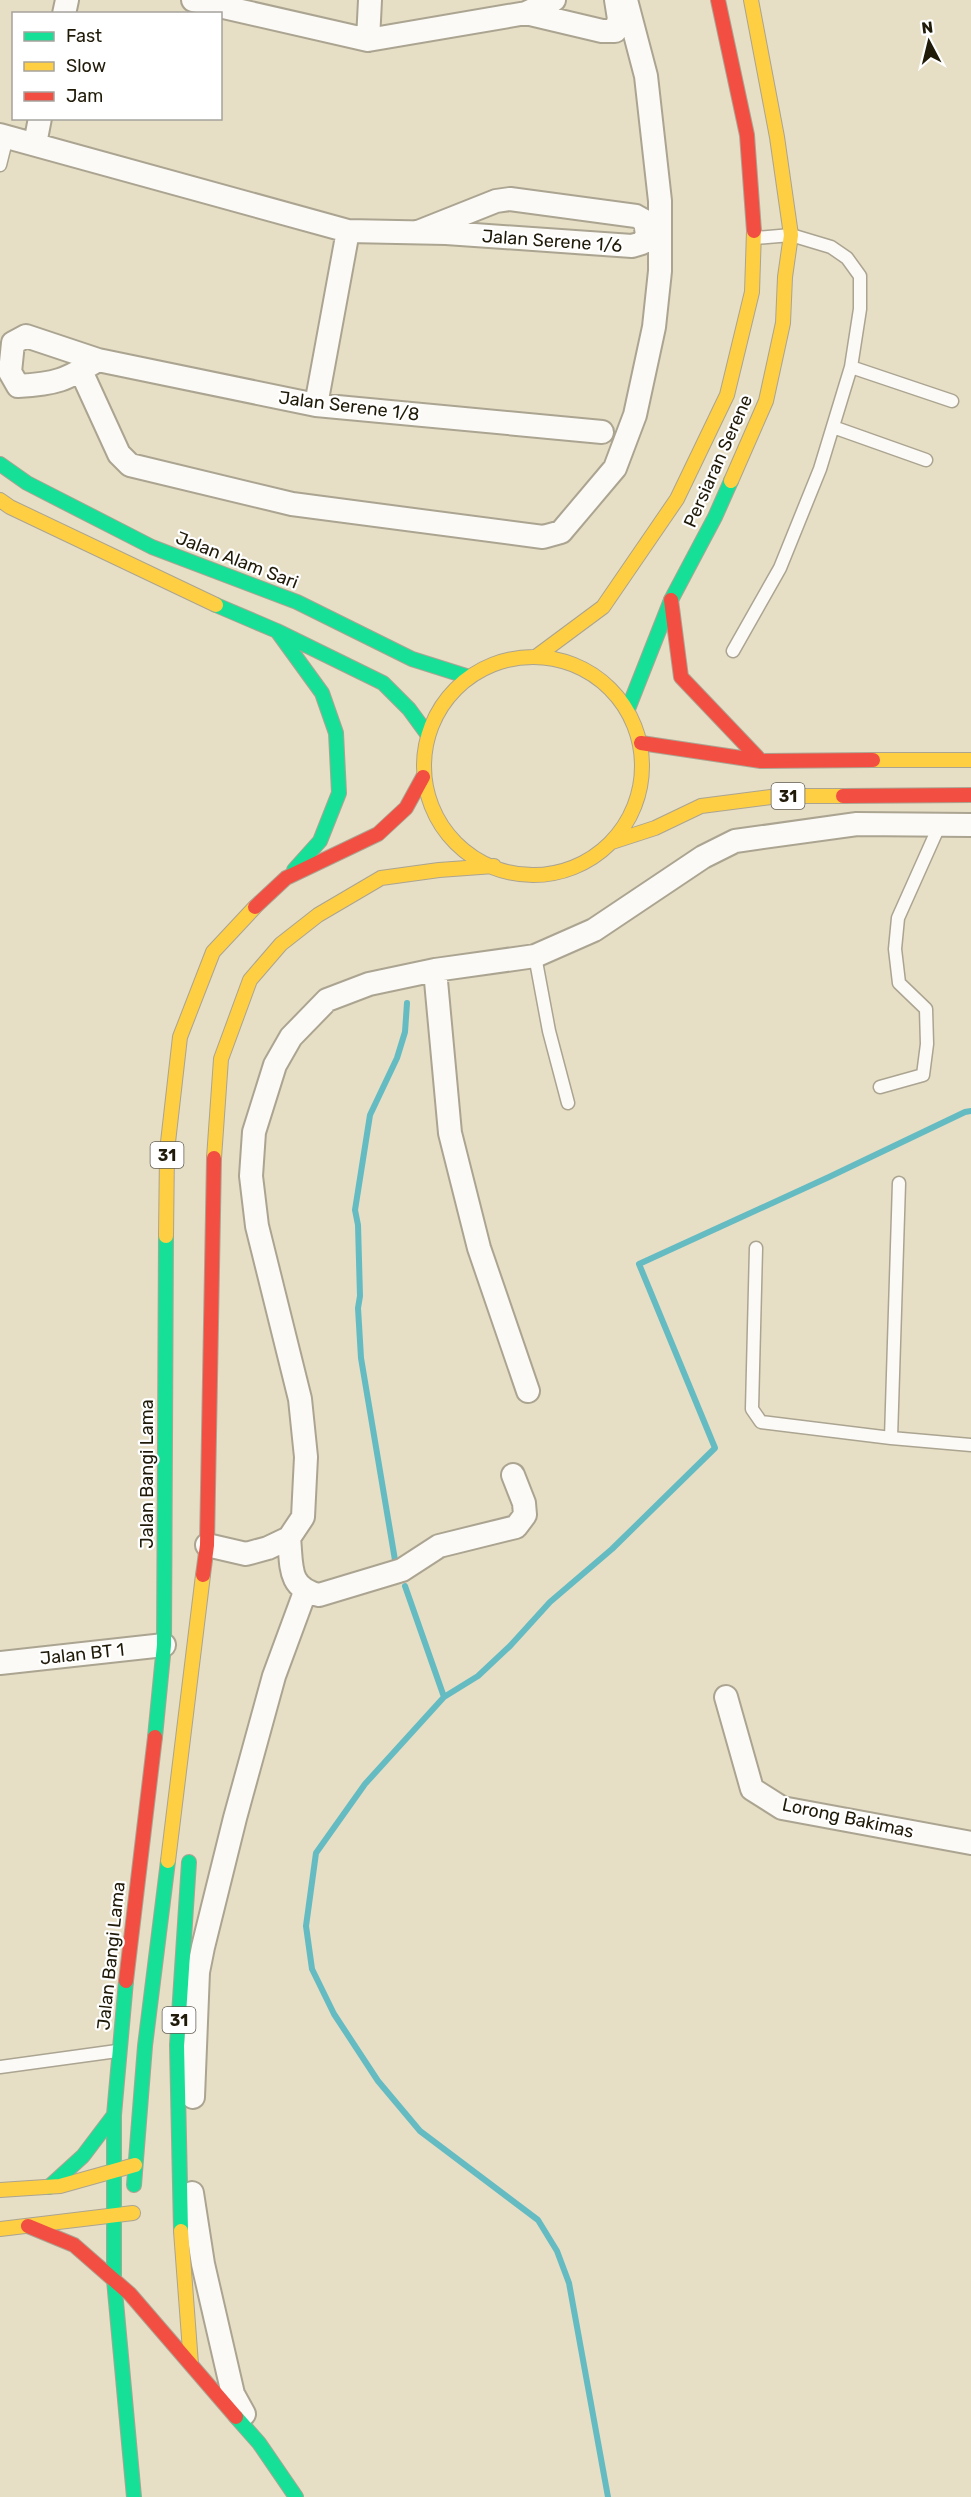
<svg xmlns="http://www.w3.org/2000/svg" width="971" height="2497" viewBox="0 0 971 2497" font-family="Rubik,sans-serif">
<rect width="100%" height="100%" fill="#e6dec5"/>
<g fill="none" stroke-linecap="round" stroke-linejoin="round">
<path stroke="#64bbc2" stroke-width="6" d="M396 1566 361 1358 358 1308 360 1296 358 1225 355 1210 370 1115 397 1058 405 1032 407 1003
M405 1586 444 1697
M608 2497 569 2283 557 2251 538 2220 420 2131 378 2081 334 2014 312 1969 306 1926 316 1853 365 1784 444 1697 478 1676 510 1646 550 1602 612 1549 715 1448 639 1264 829 1177 965 1112 971 1111"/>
<g stroke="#aba491" stroke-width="15">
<path id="lane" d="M0 165 7 137
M851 367 952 401
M833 427 926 460
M733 651 780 568 820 469 851 367 860 309V276L847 258 831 247 791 235 755 238
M535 956 549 1031 568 1103
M880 1087 923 1075 927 1044 926 1009 899 983 895 949 898 918 940 824
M756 1248 752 1409 761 1422 891 1438 971 1445
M891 1438 899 1183
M0 2067 117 2051"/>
</g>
<g stroke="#aba491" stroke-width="26">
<path id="street" d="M193 0 368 40 526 13 554 0
M526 13 602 31H615L619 19 616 0
M64 14 67 0
M368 40 370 0
M0 135 348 231 446 233 632 246 642 243 647 235 645 221 636 216 510 199 496 201 418 232
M35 144 40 118
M98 360 26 336 13 343 10 372 18 386C56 384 66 380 98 360L316 405 602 432
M81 371 119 454 130 465 292 504 543 537 561 532 615 468 635 415 654 327 660 271V201L646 76 626 0
M316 405 348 231
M435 970 450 1133 479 1248 528 1391
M289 1538C292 1565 287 1588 319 1595L402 1570 439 1546 516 1527 525 1515 524 1503 513 1475
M207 1545 246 1554 268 1548 289 1538 303 1517 306 1457 300 1399 257 1226 251 1176 254 1132 275 1065 291 1037 327 1000 369 984 435 970 535 956 594 930 703 857 735 841 857 824 971 825
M0 1663 164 1645
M726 1697 752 1789 782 1808 971 1843
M193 2097 198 1972 203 1947 235 1818 274 1676 305 1592
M192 2193 203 2264 233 2394 244 2414"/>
</g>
<g stroke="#aba491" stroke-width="16">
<path id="fast" d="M0 464 27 483 152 547 297 602 412 659 469 677
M216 605 277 631 383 683 409 709 428 735
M277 631 322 693 336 733 339 793 320 841 294 870
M628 709 671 600 715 517 731 481
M155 1737 164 1645 166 1236
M126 1981 114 2115V2280L134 2497
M134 2185 145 2046 168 1861
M49 2187 83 2156 114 2115
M181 2231 177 2045 189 1862
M236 2417 259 2443 296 2497"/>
</g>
<g stroke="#aba491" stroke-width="16">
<path id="slow" d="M731 481 766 401 783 323 785 277 791 235 777 137 751 0
M0 500 10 507 216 605
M537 656 603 607 677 499 727 395 752 292 754 231
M424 766a109 109 0 1 1 218 0a109 109 0 1 1-218 0Z
M873 760H971
M612 842 655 828 701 806 779 796H843
M214 1158 221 1059 250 980 281 944 318 915 381 878 439 870 494 866
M166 1236 167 1151 180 1037 213 952 255 907
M168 1861 203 1575
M0 2190 60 2186 135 2165
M0 2229 133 2213
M181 2231 191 2364"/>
</g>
<g stroke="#aba491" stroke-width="16">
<path id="jam" d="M718 0 747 135 754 231
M671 600 681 677 761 761
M641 743 761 761 873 760
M843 796 971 795
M255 907 286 878 378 834 406 808 423 777
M203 1575 207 1545 214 1158
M126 1981 155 1737
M28 2226 74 2245 130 2294 236 2417"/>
</g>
<use href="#lane" stroke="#fbfaf6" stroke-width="12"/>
<use href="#street" stroke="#fbfaf6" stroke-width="22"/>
<use href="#fast" stroke="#16e098" stroke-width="14"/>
<use href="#slow" stroke="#ffcf43" stroke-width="14"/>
<use href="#jam" stroke="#f24e42" stroke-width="14"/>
</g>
<g text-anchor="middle" stroke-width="4.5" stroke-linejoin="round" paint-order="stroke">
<g fill="#fff" stroke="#635f53" stroke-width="1.5">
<rect x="771.5" y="783" width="33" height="26" rx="4.5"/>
<rect x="150.5" y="1142" width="33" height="26" rx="4.5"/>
<rect x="162.5" y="2007" width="33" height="26" rx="4.5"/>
</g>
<g font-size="16" font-weight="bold" fill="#201a09">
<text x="788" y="802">31</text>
<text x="167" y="1161">31</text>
<text x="179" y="2026">31</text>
</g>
<g font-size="18" fill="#201a09" stroke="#fff">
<text transform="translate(552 241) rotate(4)" y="6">Jalan Serene 1/6</text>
<text transform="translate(349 406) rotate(7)" y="6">Jalan Serene 1/8</text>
<text transform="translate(718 461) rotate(-66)" y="6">Persiaran Serene</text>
<text transform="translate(237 560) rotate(21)" y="6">Jalan Alam Sari</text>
<text transform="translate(147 1474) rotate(-90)" y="6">Jalan Bangi Lama</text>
<text transform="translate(82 1654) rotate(-6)" y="6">Jalan BT 1</text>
<text transform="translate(848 1818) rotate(12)" y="6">Lorong Bakimas</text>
<text transform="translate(111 1956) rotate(-84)" y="6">Jalan Bangi Lama</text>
</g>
</g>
<rect x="12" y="12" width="210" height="108" fill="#ffffff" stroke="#a6a39d" stroke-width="1.5"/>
<rect x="24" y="32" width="30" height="9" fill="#16e098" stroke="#a6a39d" stroke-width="1.5"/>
<text x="66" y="42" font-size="18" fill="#201a09">Fast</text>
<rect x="24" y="62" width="30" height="9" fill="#ffcf43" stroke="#a6a39d" stroke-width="1.5"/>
<text x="66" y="72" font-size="18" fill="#201a09">Slow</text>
<rect x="24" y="92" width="30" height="9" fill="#f24e42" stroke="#a6a39d" stroke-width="1.5"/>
<text x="66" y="102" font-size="18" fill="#201a09">Jam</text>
<g transform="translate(929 42) rotate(353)" stroke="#ffffff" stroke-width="4.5" paint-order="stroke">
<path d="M0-4.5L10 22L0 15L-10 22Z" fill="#201a09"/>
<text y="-9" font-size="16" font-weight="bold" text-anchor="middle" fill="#201a09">N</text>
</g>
</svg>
